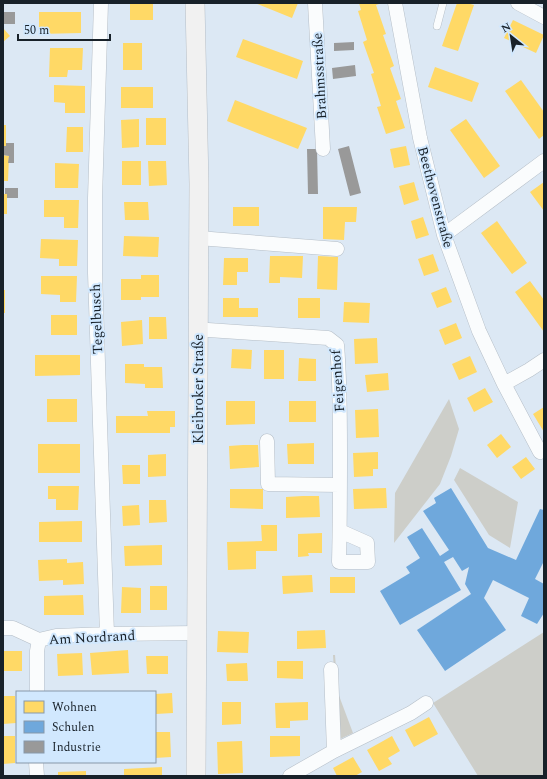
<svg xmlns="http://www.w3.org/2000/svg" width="547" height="779" viewBox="0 0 547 779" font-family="Spectral,serif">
<rect width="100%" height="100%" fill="#dce8f4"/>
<path fill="#cdcec9" d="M449 399 459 429 451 456 440 484 394 543 395 493Z
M460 468 518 502 510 548 489 535 454 480Z
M544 632V776H478L433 703Z
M333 655H335L338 693 353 733 338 740Z"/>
<path fill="#ffd966" d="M130 3H153V20H130Z
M255 3H298L292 18Z
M359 3H382L376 5 386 34 383 35 394 66 390 68 401 99 396 101 405 128 386 134 377 107 381 106 371 74 374 73 363 42 367 40 358 11 361 10Z
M457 3H467L474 5 458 51 442 46Z
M39 12H81V33L39 34Z
M513 20 544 35 536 53 504 38Z
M3 28 10 36 3 42Z
M243 39 303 61 297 79 236 57Z
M123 43H142V70H123Z
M50 48H83L82 70H68L67 77H49Z
M435 67 479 83 472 102 428 87Z
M521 80 544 112V135L539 139 505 91Z
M54 85 85 86V113H65V103L54 102Z
M121 87H153V108H121Z
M235 100 307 128 298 149 227 121Z
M146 118H166V145H146Z
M139 119V147L122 148 121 120Z
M466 119 500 166 484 178 450 130Z
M3 125H6V146H3Z
M67 127H83V152H66Z
M406 146 410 165 394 168 390 149Z
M3 155 9 156 8 181H3Z
M122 161H141V185H122Z
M148 161H166L167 185 149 186Z
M55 163 79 164 78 188H55Z
M414 182 419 200 404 205 399 186Z
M544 182V211L530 192Z
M3 194H7V214H3Z
M44 200H79L78 228H64V217H44Z
M124 202H148L149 220H125Z
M233 207H259V226H233Z
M323 207H357L356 222H345L344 240 323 239Z
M423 217 429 235 416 239 411 221Z
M497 221 527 263 512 274 481 233Z
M124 236 159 237 158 257 123 256Z
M41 239 78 240 77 266H59V259L40 258Z
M433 254 439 271 424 276 418 259Z
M270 256H303L302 278 280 277V283H269Z
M318 256 338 257 337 290 317 289Z
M224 258H248V272H237V285H223Z
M141 275H159V297H141V300H121V279H141Z
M41 276H77L76 302H60V295L41 294Z
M530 281 544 300V332L515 292Z
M446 287 452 302 437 308 431 293Z
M3 290H5V313H3Z
M223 298H239V308H258V317H223Z
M298 298H320V318H298Z
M344 302 370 303 369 323 343 322Z
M51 315H77V335H51Z
M149 317H166L167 339H149Z
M142 320 143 344 122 346 121 322Z
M456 323 462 338 445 345 439 330Z
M377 338 378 363 355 364 354 339Z
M232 349 252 350 251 369 231 368Z
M264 350H284V379H264Z
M35 355H80V375L35 376Z
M470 356 477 372 459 380 452 364Z
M299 358 316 359V381H298Z
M125 364H144V367H162L163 388H145V384L125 383Z
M388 373 389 390 367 392 365 375Z
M485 388 493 402 474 412 467 398Z
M47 399H77V422H47Z
M226 401H255V424L226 425Z
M289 401H316V422H289Z
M544 407V432L533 414Z
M378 409 379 437 356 438 355 410Z
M147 411H175V427H170V433H116V416H148Z
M501 434 511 447 497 458 487 445Z
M314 443V464H288L287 444Z
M38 444H80V473H38Z
M243 445H258L259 467 244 468 230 469 229 446Z
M378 452V469H373V476L354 477 353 453Z
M166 454V476L148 477V455Z
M526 457 535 469 521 479 512 467Z
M122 465H140V484H123Z
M48 486H79L78 510H56V499H48Z
M386 488 387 508 354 509 353 489Z
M230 489H263V509L230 508Z
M303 496H319L320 517 286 518V497Z
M149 500H166L167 522 149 523Z
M139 505 140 525 123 526 122 506Z
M82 521V542H39V522Z
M261 525H277V551H256V569L228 570 227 542 262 541Z
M322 533V553H308L309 556 298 557V534Z
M162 545V565L125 566 124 546Z
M67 559V563L83 562 84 584 63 585V580L39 581 38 560Z
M312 575 313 592 283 594 282 576Z
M330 577H355V593H330Z
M150 586H167V610H150Z
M122 587 141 588V613H121Z
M83 595 84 615H44V596Z
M325 630 326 648 297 649V631Z
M218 631 249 632 248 653 217 652Z
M128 650 129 673 92 675 90 653Z
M3 651H22V671H3Z
M82 653 83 675 58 676 57 654Z
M146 656H168V674H147Z
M277 661H303V679L277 678Z
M247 663 248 681H227L226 664Z
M172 693 173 713 156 714 155 694Z
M3 696H15L16 723 3 724Z
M222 702H241V724L222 725Z
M308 702V720L290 721V728H276L275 703Z
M429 717 438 734 414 747 405 730Z
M155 732H170L171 757 155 758Z
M3 736H15V763L3 764Z
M270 736H300V756L270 757Z
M392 736 400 751 388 758 392 764 379 771 367 750Z
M242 741 243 773 218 774 217 742Z
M353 757 362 772 355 776H337L333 768Z
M162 767V776H124V769Z
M86 771V776H58V772Z"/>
<path fill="#6fa8dc" d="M451 488 488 548 516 560 540 509 544 510V561L535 579 544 584V613L537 624 521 616 529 598 493 580 484 598 506 630 445 671 417 630 471 594 465 584 469 567 462 571 453 557 444 562 461 590 400 625 380 591 410 573 406 567 420 558 407 537 422 528 440 556 449 550 423 511 436 503 434 498Z"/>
<path fill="#999" d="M3 12H15V24H3Z
M354 42V50L334 51V43Z
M355 65 356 76 333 79 332 68Z
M6 143H14V163H8L9 156 3 155V146H6Z
M349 146 361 193 350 196 338 149Z
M307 149H317L318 194H308Z
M5 188H18V198H7V194H5Z"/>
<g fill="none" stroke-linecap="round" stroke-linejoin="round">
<g stroke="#b5bec7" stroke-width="8">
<path id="lane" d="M437 26 443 3"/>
</g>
<g stroke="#b5bec7" stroke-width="15">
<path id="street" d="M101 3 95 198V273L107 634
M315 3 323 149
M395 3 420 138 444 235 479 331 504 384 529 370 544 360
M518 3 544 17
M444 235 544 161
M198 238 337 249
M198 330H208L328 338 337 345C340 380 340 416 340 452 340 489 340 525 339 562H368L367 543 340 531
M504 384 540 452
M267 441 268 484 340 485
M3 628H13L39 640
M39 640 56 636 107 634 197 633
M331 669 334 751
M37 692V651L39 640
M36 762 37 776
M290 776 334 751 411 713 426 703"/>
</g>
<g stroke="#b5bec7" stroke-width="20">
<path id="secondary" d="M195 3 199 184 196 776"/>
</g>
<use href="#lane" stroke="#fafcfd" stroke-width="7"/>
<use href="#street" stroke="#fafcfd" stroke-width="14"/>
<use href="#secondary" stroke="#f1f1f1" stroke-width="19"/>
</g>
<g text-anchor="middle" stroke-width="4" stroke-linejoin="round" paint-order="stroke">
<g font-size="14" fill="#182129" stroke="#d1e8fe">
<text transform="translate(319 76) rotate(-93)" y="5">Brahmsstraße</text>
<text transform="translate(436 197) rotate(75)" y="5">Beethovenstraße</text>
<text transform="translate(96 319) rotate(-92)" y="5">Tegelbusch</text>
<text transform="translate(337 381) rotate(-94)" y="5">Feigenhof</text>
<text transform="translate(198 389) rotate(-90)" y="5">Kleibroker Straße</text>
<text transform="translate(92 637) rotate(-3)" y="5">Am Nordrand</text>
</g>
</g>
<rect width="547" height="779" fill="none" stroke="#182129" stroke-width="8"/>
<rect x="16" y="691" width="140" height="72" fill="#d1e8fe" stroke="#8798a9"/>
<rect x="24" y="701" width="20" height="12" fill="#ffd966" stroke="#8798a9"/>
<text x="52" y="711" font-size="12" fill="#182129">Wohnen</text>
<rect x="24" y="721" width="20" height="12" fill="#6fa8dc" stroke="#8798a9"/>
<text x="52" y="731" font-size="12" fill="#182129">Schulen</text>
<rect x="24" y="741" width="20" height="12" fill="#999999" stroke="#8798a9"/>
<text x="52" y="751" font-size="12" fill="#182129">Industrie</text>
<g transform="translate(511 36) rotate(330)" stroke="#d1e8fe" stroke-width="3" paint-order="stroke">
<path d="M0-3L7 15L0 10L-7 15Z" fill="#182129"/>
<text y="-6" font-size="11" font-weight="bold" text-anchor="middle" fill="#182129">N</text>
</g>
<path d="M18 34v6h92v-6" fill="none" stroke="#182129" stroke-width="2"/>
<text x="24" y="34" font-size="12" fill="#182129" stroke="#d1e8fe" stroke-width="3" paint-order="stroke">50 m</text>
</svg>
